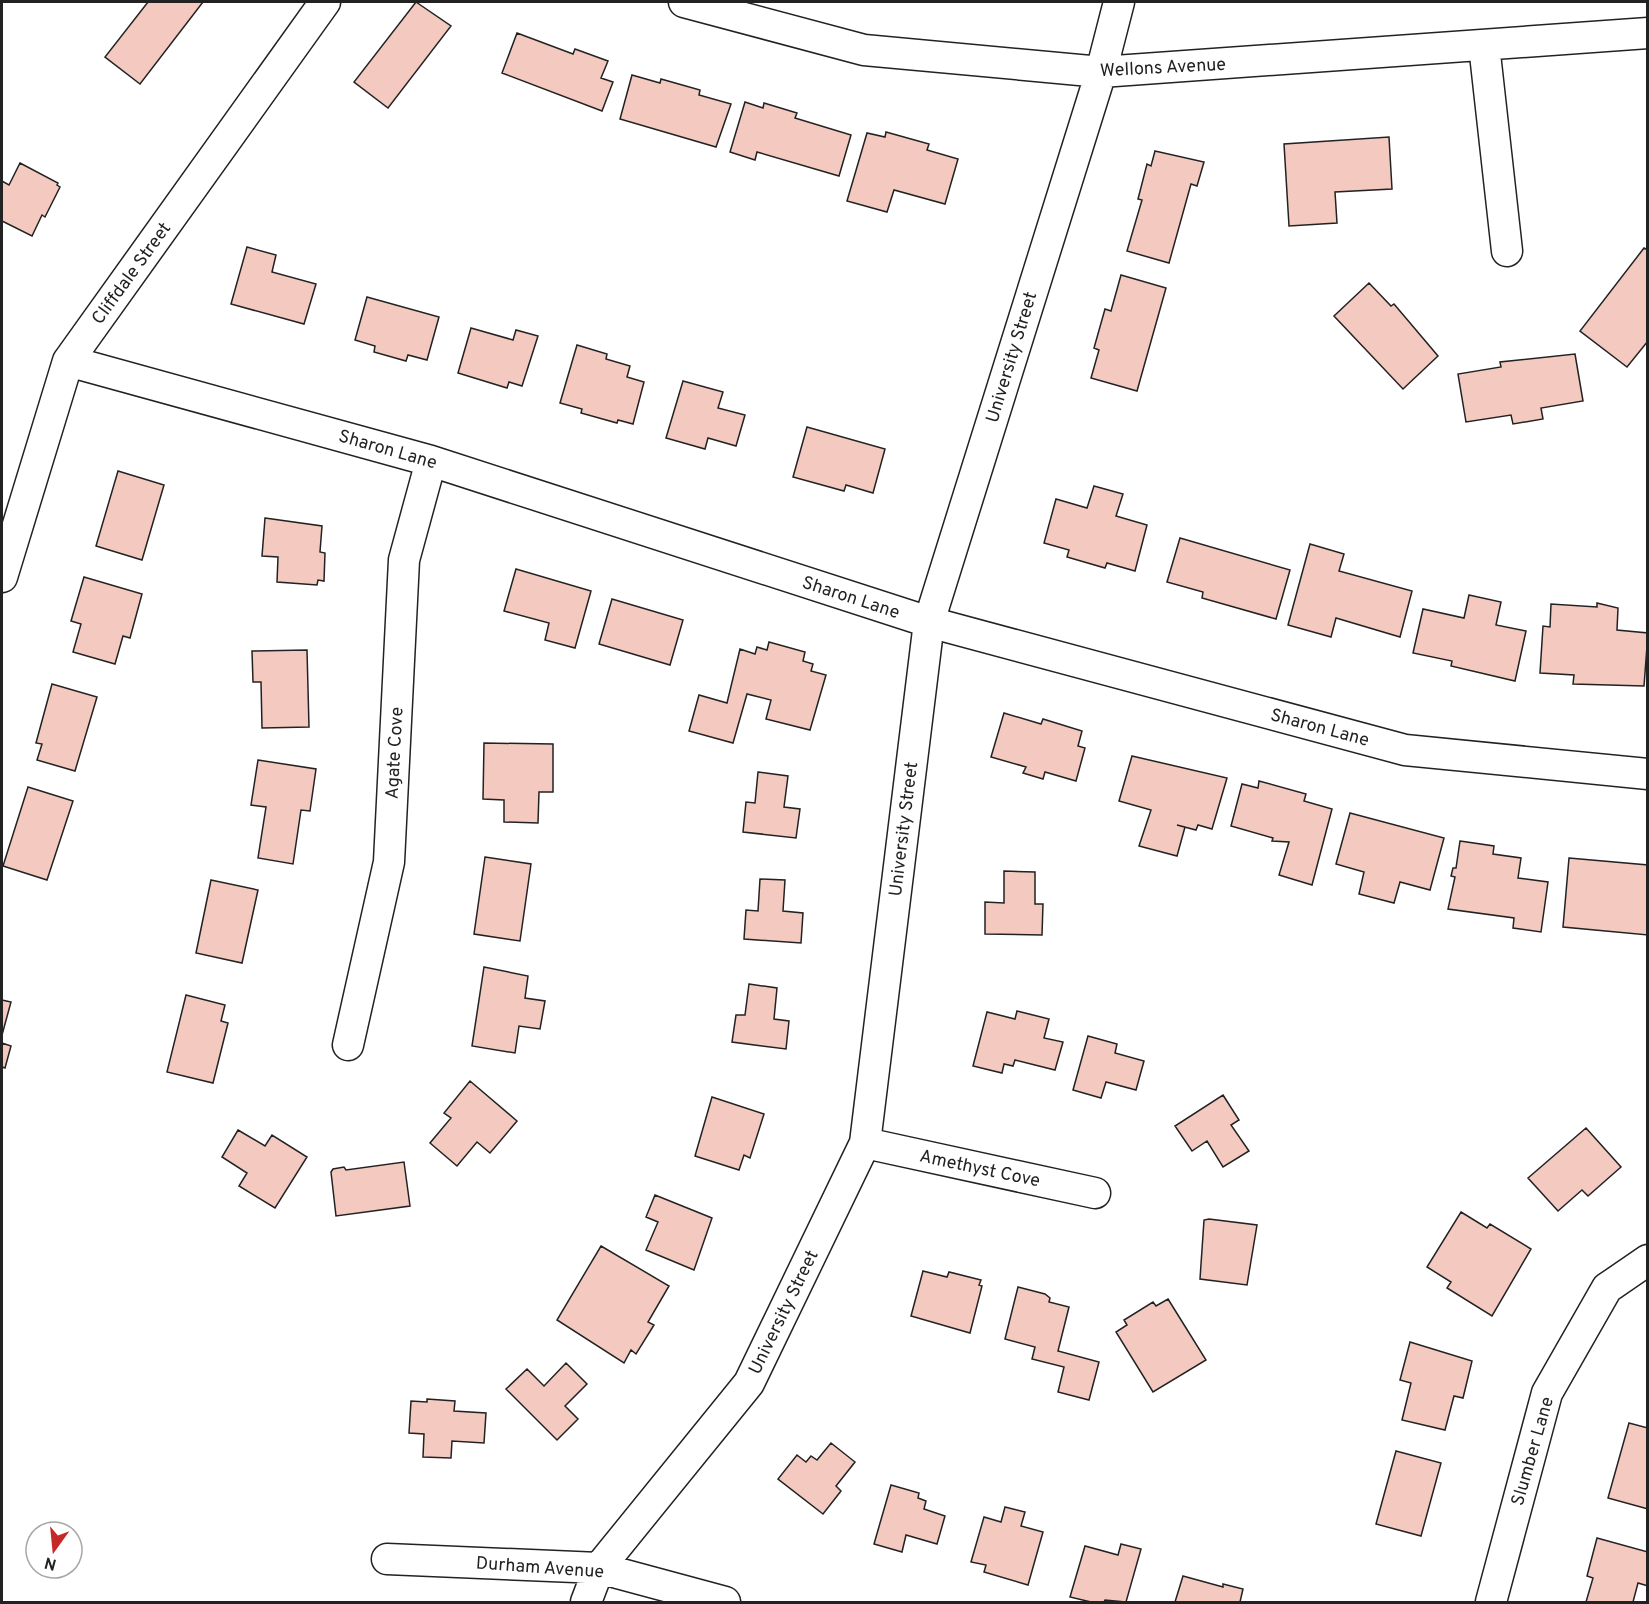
<svg xmlns="http://www.w3.org/2000/svg" width="1649" height="1604" viewBox="0 0 1649 1604" font-family="Overpass,sans-serif">
<rect width="100%" height="100%" fill="#fff"/>
<path fill="#f3c9c0" stroke="#222" stroke-width="1.5" d="M148 2H203L140 84 105 57Z
M416 2 451 26 388 108 354 82Z
M517 33 573 54 575 49 608 61 601 78 613 82 602 111 502 73Z
M632 75 660 83 661 79 700 90 699 95 731 104 716 147 620 119Z
M745 102 763 108 764 103 797 113 795 118 851 135 839 176 757 152 755 160 730 152Z
M886 132 929 144 927 150 958 159 945 204 894 190 887 212 847 201 867 133 885 137Z
M1389 137 1392 189 1335 192 1337 223 1289 226 1284 144Z
M1155 151 1204 162 1197 186 1191 184 1169 263 1127 251 1142 200 1138 199 1147 164 1151 166Z
M20 163 58 183 57 185 60 187 45 217 42 215 32 236 2 221V181L9 185Z
M247 247 276 255 272 272 316 284 304 324 231 304Z
M1644 248 1648 250V341L1627 367 1580 331Z
M1121 275 1166 288 1137 391 1091 378 1099 350 1094 348 1105 309 1111 311Z
M1369 283 1391 306 1394 304 1438 356 1403 389 1334 316Z
M367 297 439 317 427 360 408 355 406 361 374 352 375 346 355 340Z
M471 328 513 340 516 330 538 336 522 386 509 382 507 388 458 373Z
M577 345 607 354 606 359 630 366 627 377 644 382 633 424 618 420 617 423 581 413 582 409 560 403Z
M1575 354 1583 401 1541 408 1543 419 1513 424 1511 415 1466 422 1458 374 1501 367 1500 362Z
M683 381 723 392 718 408 745 415 736 446 708 438 705 449 666 438Z
M807 427 885 449 873 493 846 485 844 491 793 477Z
M118 471 164 485 142 560 96 546Z
M1094 486 1123 494 1116 516 1147 525 1135 571 1107 563 1105 568 1067 557 1069 550 1044 543 1056 499 1087 508Z
M265 518 322 526 320 552 325 553 324 581 318 580 317 585 277 582 278 557 262 556Z
M1180 538 1290 570 1276 619 1202 598 1203 592 1167 582Z
M1310 544 1344 554 1339 571 1412 591 1400 637 1336 618 1331 637 1288 625Z
M516 569 591 591 575 648 545 640 549 623 504 611Z
M84 577 142 594 130 638 123 636 115 664 73 652 81 624 71 621Z
M1469 595 1501 602 1496 625 1526 631 1515 681 1451 666 1452 661 1413 653 1423 609 1464 618Z
M612 599 683 620 670 665 599 644Z
M1597 603 1618 608 1617 630 1648 633 1644 686 1573 684 1574 675 1540 673 1543 626 1550 627 1551 604 1597 607Z
M769 642 805 652 803 661 813 664 811 671 826 675 810 730 766 719 771 700 747 694 733 743 689 731 699 695 727 703 740 649 755 654 757 647 767 650Z
M307 650 309 727 262 728 261 682H253L252 651Z
M52 684 97 697 75 771 37 760 42 744 36 743Z
M1004 713 1041 724 1043 719 1082 731 1078 746 1085 748 1076 781 1045 772 1043 779 1023 773 1026 767 991 757Z
M484 743 553 744V792H539L538 823 504 822V800L483 799Z
M1132 756 1227 778 1212 829 1198 825 1196 830 1177 825 1185 827 1177 856 1139 846 1151 810 1119 801Z
M258 760 316 769 310 811 301 810 293 864 258 858 266 807 251 805Z
M758 772 788 776 784 807 800 809 796 838 743 832 746 802 755 803Z
M1259 781 1306 794 1304 801 1332 809 1312 885 1279 875 1289 842 1272 841 1273 838 1231 826 1242 784 1258 788Z
M28 787 73 801 47 880 3 866Z
M1350 813 1444 838 1430 890 1400 882 1394 903 1359 894 1364 872 1336 864Z
M1460 841 1494 846 1493 854 1521 858 1518 878 1548 882 1541 932 1513 928 1514 918 1448 909 1455 877 1451 876 1453 868H1456Z
M485 857 531 864 520 941 474 934Z
M1569 858 1648 865V935L1563 927Z
M1004 871 1035 872V904H1043L1042 935 985 934V902L1004 903Z
M760 879 785 880 783 911 803 913 801 943 744 939 746 910 758 911Z
M211 880 258 890 242 963 196 953Z
M484 967 528 976 525 998 545 1001 540 1029 519 1026 515 1053 472 1046Z
M749 984 777 988 774 1019 789 1021 786 1049 732 1042 736 1015H745Z
M186 995 225 1005 221 1021 228 1023 213 1083 167 1072Z
M2 1000 11 1002 2 1035Z
M1017 1011 1049 1019 1044 1038 1063 1042 1055 1070 1015 1060 1013 1066 1004 1064 1002 1073 973 1066 987 1012 1015 1019Z
M1088 1036 1117 1044 1115 1053 1144 1061 1136 1090 1106 1082 1101 1098 1073 1090Z
M2 1043 11 1046 5 1068 2 1067Z
M470 1081 517 1121 490 1153 477 1142 457 1166 430 1143 451 1118 444 1113Z
M1223 1095 1239 1120 1231 1125 1249 1151 1223 1167 1207 1141 1192 1151 1175 1126Z
M712 1097 764 1114 750 1158 744 1155 739 1170 695 1156Z
M1586 1128 1621 1167 1588 1196 1582 1190 1558 1211 1528 1178Z
M238 1130 265 1146 272 1135 307 1157 275 1208 239 1186 247 1173 222 1157Z
M404 1162 410 1206 336 1216 331 1172 333 1169 344 1167 346 1170Z
M655 1195 712 1218 694 1270 646 1250 658 1222 646 1217Z
M1461 1212 1487 1228 1490 1224 1531 1249 1492 1316 1447 1288 1451 1282 1427 1267Z
M1209 1219 1257 1225 1247 1285 1200 1279 1204 1220Z
M601 1246 669 1286 648 1322 654 1325 636 1354 631 1350 624 1363 557 1320Z
M923 1271 947 1277 949 1272 981 1280 979 1285 982 1286 970 1333 911 1316Z
M1018 1287 1045 1294 1050 1298 1049 1302 1069 1307 1058 1351 1099 1362 1089 1400 1058 1392 1064 1367 1032 1359 1035 1347 1005 1339Z
M1168 1299 1206 1360 1153 1392 1116 1332 1127 1325 1124 1320 1153 1302 1156 1306Z
M1410 1342 1472 1361 1463 1398 1454 1396 1445 1430 1402 1420 1411 1383 1400 1380Z
M566 1363 587 1384 565 1406 578 1419 557 1440 506 1389 527 1369 544 1386Z
M427 1399 455 1401 454 1411 486 1413 484 1443 452 1441 451 1458 423 1457 424 1434 409 1433 411 1401 427 1402Z
M1629 1423 1648 1428V1509L1608 1498Z
M831 1443 855 1462 836 1486 841 1491 823 1514 778 1479 797 1455 806 1462 811 1456 817 1460Z
M1396 1451 1441 1463 1421 1536 1376 1524Z
M891 1485 919 1493 918 1498 926 1501 924 1509 945 1516 937 1544 906 1535 902 1552 874 1544Z
M1005 1507 1025 1512 1021 1526 1043 1532 1028 1585 984 1572 986 1565 971 1562 984 1517 1001 1522Z
M1597 1538 1648 1552V1586L1638 1583 1633 1602H1586L1593 1578 1587 1576Z
M1121 1544 1141 1549 1126 1602 1105 1600 1104 1602H1091L1070 1597 1085 1546 1118 1555Z
M1183 1576 1223 1587V1584L1243 1589 1240 1602H1175Z"/>
<g fill="none" stroke-linecap="round" stroke-linejoin="round">
<g stroke="#222" stroke-width="33">
<path id="minor" d="M684 2 864 50 1101 72 1648 33
M1484 45 1507 251
M68 361 431 461 929 622 1405 750 1648 774
M2 577 68 361 325 2
M348 1045 389 862 404 560 431 461
M865 1143 1095 1193
M387 1559 599 1568 725 1602
M586 1602 599 1568 749 1383 865 1143 929 622 1101 72 1119 2
M1491 1602 1547 1393 1607 1288 1648 1260"/>
</g>
<use href="#minor" stroke="#fff" stroke-width="30"/>
</g>
<g text-anchor="middle" stroke-width="4.5" stroke-linejoin="round" paint-order="stroke">
<g font-size="18" fill="#222" stroke="#fff">
<text transform="translate(1163 67) rotate(-3)" y="6">Wellons Avenue</text>
<text transform="translate(131 273) rotate(-54)" y="6">Cliffdale Street</text>
<text transform="translate(1011 357) rotate(-73)" y="6">University Street</text>
<text transform="translate(388 449) rotate(16)" y="6">Sharon Lane</text>
<text transform="translate(851 597) rotate(18)" y="6">Sharon Lane</text>
<text transform="translate(1320 727) rotate(15)" y="6">Sharon Lane</text>
<text transform="translate(394 753) rotate(-87)" y="6">Agate Cove</text>
<text transform="translate(903 829) rotate(-83)" y="6">University Street</text>
<text transform="translate(980 1168) rotate(12)" y="6">Amethyst Cove</text>
<text transform="translate(783 1312) rotate(-64)" y="6">University Street</text>
<text transform="translate(1532 1451) rotate(-74)" y="6">Slumber Lane</text>
<text transform="translate(540 1567) rotate(4)" y="6">Durham Avenue</text>
</g>
</g>
<rect width="1649" height="1604" fill="none" stroke="#222222" stroke-width="6"/>
<g transform="translate(54 1550) rotate(195)"><circle r="28" fill="#ffffff" stroke="#a7a7a7" stroke-width="1.5"/>
<path d="M0-4.5L10 22L0 15L-10 22Z" fill="#c62828"/>
<text y="-9" font-size="16" font-weight="bold" text-anchor="middle" fill="#222222">N</text>
</g>
</svg>
